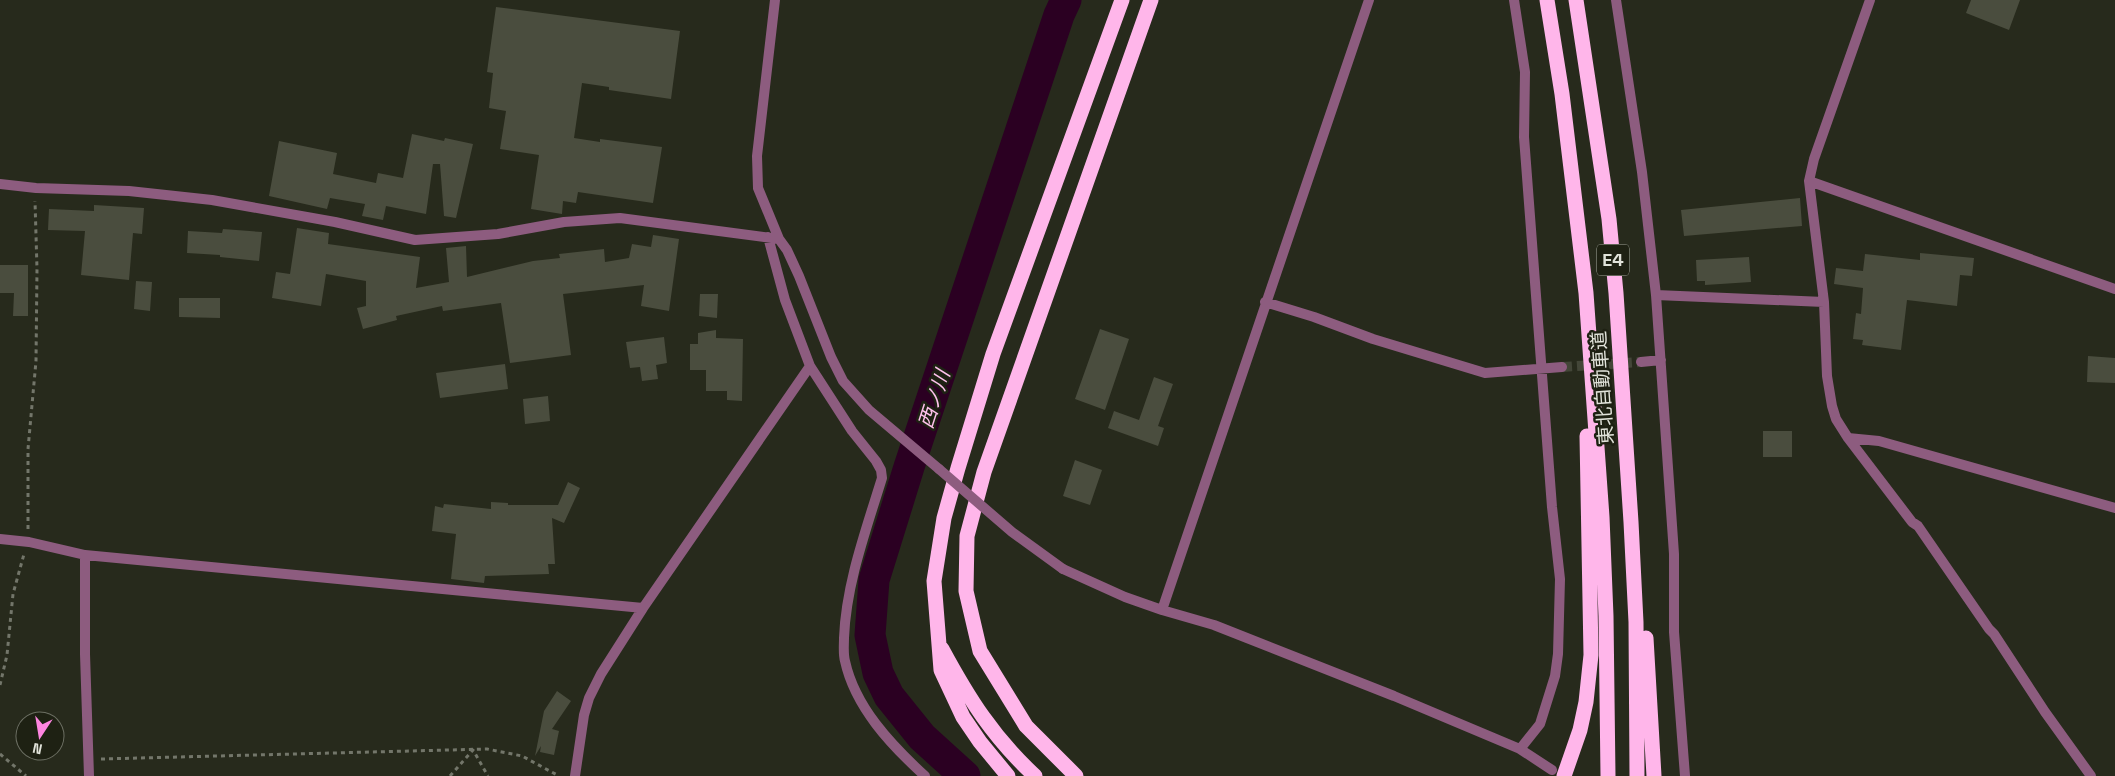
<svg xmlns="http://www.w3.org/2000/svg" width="2115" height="776" viewBox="0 0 2115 776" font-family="'Space Grotesk','Noto Sans JP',sans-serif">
<rect width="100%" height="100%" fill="#272a1c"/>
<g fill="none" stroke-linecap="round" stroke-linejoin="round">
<path stroke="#2b0022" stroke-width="31" d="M965 776 922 737 889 696 878 673 870 635 874 580 909 467 1059 15 1066 0"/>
</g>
<path fill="#4a4d3e" d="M1971 0H2020L2009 30 1966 13Z
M496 7 680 31 671 99 609 90V87L582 83 574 138 600 142V139L662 147 653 203 578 192 576 203 563 201 562 214 531 209 539 155 500 149 506 111 489 108 493 73 487 72Z
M412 134 444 141 445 138 473 144 456 218 444 216 440 164H433L426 214 386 206 383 220 362 216 365 204 330 198 327 209 269 196 279 141 337 153 333 174 376 183 378 173 403 178Z
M1800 198 1802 226 1684 236 1681 210Z
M94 205 144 208 142 234 133 233 129 280 81 275 85 231 48 230 49 209 94 211Z
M297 228 329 233 328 244 420 257 416 288 449 282 446 248 466 246 467 277 533 261 560 258 559 254 604 249 605 262 629 258 632 244 651 247 653 235 679 239 669 311 641 306 644 285 563 294 571 355 510 363 501 303 443 311 442 306 396 316 397 320 363 329 357 308 366 306V281L326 274 321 306 272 298 276 272 290 274Z
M223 229 262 232 259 261 220 257V255L187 253 188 231 222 233Z
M1920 253 1974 258 1972 276 1960 275 1957 306 1907 300 1901 350 1862 345 1863 340 1853 339 1856 313 1861 314 1863 288 1834 284 1836 268 1863 271 1865 254 1920 260Z
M1749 257 1751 282 1705 285V281H1697L1696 260Z
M0 265H28V316H13L14 293H0Z
M136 281 152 282 150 311 134 309Z
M700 294H718L717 318 699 316Z
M179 298H220V318L179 317Z
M1100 329 1129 339 1105 410 1075 399Z
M716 330V338L743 339 742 401 727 400V391H706V370H690V344H698V333Z
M664 337 667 363 656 365 658 379 642 381 640 367 630 368 626 342Z
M2088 356 2115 358V383L2087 382Z
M505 364 508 389 440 398 436 373Z
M1154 377 1173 384 1158 426 1164 428 1158 446 1108 428 1114 411 1139 420Z
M548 396 550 421 525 424 523 399Z
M1763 431H1792V457H1763Z
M1075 460 1102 470 1090 505 1063 496Z
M568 482 580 488 564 523 552 518 555 564H548L549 574 485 576 484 583 451 579 456 534 432 531 435 506 443 508 444 504 491 509V502L508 503V505H558Z
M557 691 571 701 552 729 559 731 554 755 540 752 541 746 535 756 544 711Z"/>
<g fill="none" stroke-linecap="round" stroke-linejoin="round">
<path stroke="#434638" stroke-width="10" stroke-dasharray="10 5" stroke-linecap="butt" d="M1562 367 1641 362"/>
<path stroke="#73766a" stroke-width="3" stroke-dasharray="4 4" stroke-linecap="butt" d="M28 529V449L36 361 37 269 35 201
M0 685 7 655 13 594 24 554
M0 754 26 776
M101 759 487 749 522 756 559 776
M450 776 473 750 488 776"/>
<path stroke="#8d5c7f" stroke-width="10" d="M775 0 757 156 758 188 779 239 787 250 799 276 831 357 843 381 869 410 939 469
M1514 0 1525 72 1524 137 1552 507 1560 579 1558 654 1555 676 1540 724 1520 749
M1616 0 1642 172 1656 295 1674 554V632L1685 776
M1870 0 1814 159 1809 181 1824 302 1827 376 1832 406 1836 419 1848 438 1912 522 1918 526 1989 629 1994 634 2045 712 2091 776
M1809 181 2115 289
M0 184 36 188 129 191 212 200 335 222 415 240 498 234 564 222 620 218 779 239
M768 237 785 300 810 366 852 431 876 461 881 470 882 478C866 530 846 584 844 638 844 646 843 654 845 661 855 707 891 745 925 776
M1656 295 1824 302
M1265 302 1314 317 1373 339 1485 373 1562 367
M1641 362 1661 360
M1848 438 1879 441 2115 508
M0 539 29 542 85 555 643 608
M85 555V654L89 776
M1063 569 1125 597 1162 610 1214 625 1394 696 1520 749 1552 770
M1162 610 1369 0
M575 776 584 715 589 698 601 674 643 608 810 366"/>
<path stroke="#ffb6ea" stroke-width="15" d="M1547 0 1562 94 1586 293 1602 517 1606 616 1608 776
M1576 0 1609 219 1616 293 1631 522 1636 622 1637 776
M1646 638 1654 776
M942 649C969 699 993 737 1035 776
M1008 776 980 742 963 717 941 670 934 581 944 518 958 468 993 354 1122 0
M1076 776 1026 726 980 651 966 591 967 536 984 472 1151 0
M1564 776 1580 730 1586 702 1591 655 1587 436"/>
<path stroke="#8d5c7f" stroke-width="10" d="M939 469 1012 532 1063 569"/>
</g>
<g text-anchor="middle" stroke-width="5" stroke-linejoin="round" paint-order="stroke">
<rect fill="#1e2113" stroke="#a6a99e" stroke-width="1" x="1597" y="244.5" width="32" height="31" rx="4"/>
<g font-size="18" font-weight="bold" fill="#e1e3da">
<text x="1613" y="266">E4</text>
</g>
<g font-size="19" fill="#e1e3da" stroke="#1e2113">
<text transform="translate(1602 388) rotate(-94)" y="7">東北自動車道</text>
</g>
<g font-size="20" font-style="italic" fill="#ffc2ed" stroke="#1e2113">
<text transform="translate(934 399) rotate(-72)" y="7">西ノ川</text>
</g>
</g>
<g transform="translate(40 736) rotate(192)"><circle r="24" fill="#1e2113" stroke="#6c6f63"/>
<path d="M0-4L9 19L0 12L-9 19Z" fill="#fe85e0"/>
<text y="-8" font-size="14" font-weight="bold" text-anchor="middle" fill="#e1e3da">N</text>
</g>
</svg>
